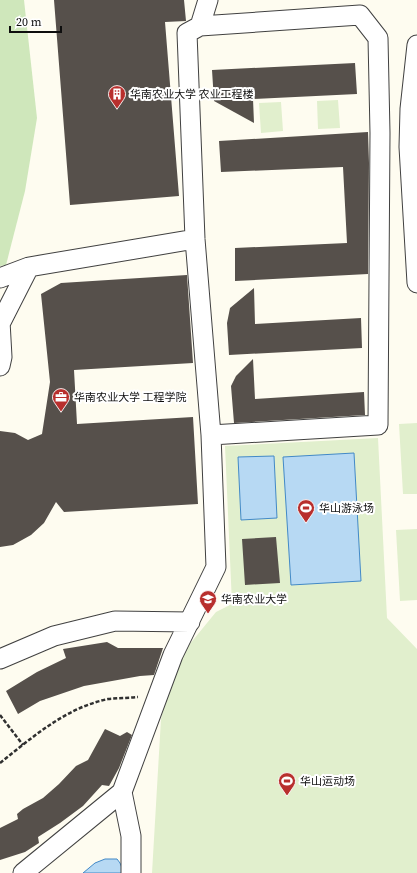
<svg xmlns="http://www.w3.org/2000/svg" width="417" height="873" viewBox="0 0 417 873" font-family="'Source Serif 4','Noto Sans SC',serif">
<rect width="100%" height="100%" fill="#fefcf0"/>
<path fill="#cfe7bb" d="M0 0H24L37 118 25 191 6 265 0 266Z"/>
<path fill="#e1efcd" d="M338 100 340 128 318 129 317 101Z
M281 102 283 131 261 133 259 103Z
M417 423V494H403L399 424Z
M378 438 387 618 417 649V873H152L161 719 170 682 189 645 216 612 232 604 225 446Z
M417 529V600L400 601 396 530Z"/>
<path fill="#b7d9f3" stroke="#4289c7" d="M354 453 361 581 291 585 283 457Z
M274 456 277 518 241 520 238 457Z
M105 859H117L120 863 124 873H83L95 863Z"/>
<path fill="#56504b" d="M54 0H184L186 21 165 22 179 196 70 205Z
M355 63 357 94 253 99 254 123 214 101 212 70Z
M368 132 369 163 368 274 235 281V248L347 243 343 167 221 172 219 141Z
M187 275 193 363 74 370 77 424 193 417 198 504 64 512 56 502 44 523 31 535 13 545 0 547V431L15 433 28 440 42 434 50 382 41 294 61 283Z
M254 288 255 324 361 318 362 348 229 355 227 323 230 308Z
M253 359 255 399 364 392 365 415 234 423 231 386 236 376Z
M276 537 280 583 245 585 242 539Z
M107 642 118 648H163L154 675 140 676 84 686 40 701 18 714 6 691 37 672 66 658 63 649Z
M105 729 120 736 127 732 132 735 119 768 109 786 102 785 83 806 60 823 38 837 39 843 25 852 0 860V828L18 819 17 814 23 809 43 798 59 784 76 766 88 760Z"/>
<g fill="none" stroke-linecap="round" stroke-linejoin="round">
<g stroke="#414141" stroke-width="21">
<path id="minor" d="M200 26 360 15 378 38 380 133 378 425 211 435
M417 45 410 109 409 147 417 283
M0 278 29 267 195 239
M0 321 2 357 0 366
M1 322 29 267
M0 659 54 636 115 621 190 622
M122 792 131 836V873
M23 873 122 792 173 655 216 567 211 435 195 239 187 33 200 26 208 0"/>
</g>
<path stroke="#303030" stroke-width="2.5" stroke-dasharray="4 2" stroke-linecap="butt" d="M0 715 23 745
M0 763C33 737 65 708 108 699 118 698 128 698 138 697"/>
<use href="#minor" stroke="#fff" stroke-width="19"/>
</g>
<defs>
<g id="building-pin" transform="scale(0.9)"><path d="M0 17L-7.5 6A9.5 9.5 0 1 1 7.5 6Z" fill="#b82f2d" stroke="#fff"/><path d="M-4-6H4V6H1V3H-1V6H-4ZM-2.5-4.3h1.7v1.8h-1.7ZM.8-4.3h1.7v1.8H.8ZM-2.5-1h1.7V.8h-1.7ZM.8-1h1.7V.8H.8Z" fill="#fff"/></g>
<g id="office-pin" transform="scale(0.9)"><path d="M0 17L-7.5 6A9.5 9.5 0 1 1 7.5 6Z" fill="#b82f2d" stroke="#fff"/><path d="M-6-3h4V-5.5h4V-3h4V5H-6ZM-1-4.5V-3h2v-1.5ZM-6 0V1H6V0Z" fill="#fff"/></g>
<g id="stadium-pin" transform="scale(0.9)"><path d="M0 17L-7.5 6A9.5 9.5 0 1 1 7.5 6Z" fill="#b82f2d" stroke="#fff"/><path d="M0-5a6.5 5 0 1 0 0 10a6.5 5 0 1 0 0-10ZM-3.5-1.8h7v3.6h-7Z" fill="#fff"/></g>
<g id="university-pin" transform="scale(0.9)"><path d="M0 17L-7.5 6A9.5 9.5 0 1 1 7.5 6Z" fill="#b82f2d" stroke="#fff"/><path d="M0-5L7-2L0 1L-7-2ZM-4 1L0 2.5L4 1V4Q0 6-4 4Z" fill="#fff"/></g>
</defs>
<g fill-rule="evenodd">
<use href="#building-pin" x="117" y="94"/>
<use href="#office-pin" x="61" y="397"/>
<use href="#stadium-pin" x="306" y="508"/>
<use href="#university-pin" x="208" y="599"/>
<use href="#stadium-pin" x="287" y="781"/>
</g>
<g text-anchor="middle" stroke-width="4" stroke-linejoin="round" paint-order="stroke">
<g font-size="11" fill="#0e0e0e" stroke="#fff" text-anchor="start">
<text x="130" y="98">华南农业大学 农业工程楼</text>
<text x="74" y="401">华南农业大学 工程学院</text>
<text x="319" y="512">华山游泳场</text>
<text x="221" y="603">华南农业大学</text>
<text x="300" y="785">华山运动场</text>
</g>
</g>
<path d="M10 26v6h51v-6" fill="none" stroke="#0e0e0e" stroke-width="2"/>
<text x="16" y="26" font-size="12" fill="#0e0e0e" stroke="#ffffff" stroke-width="3" paint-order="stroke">20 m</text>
</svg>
